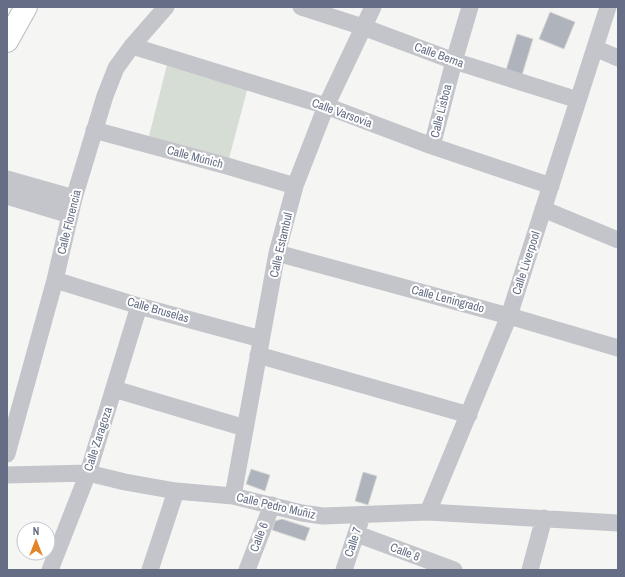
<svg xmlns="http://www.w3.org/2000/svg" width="625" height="577" viewBox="0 0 625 577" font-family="'Archivo Narrow',sans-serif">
<rect width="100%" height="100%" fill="#f5f6f3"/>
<path fill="#d5ddd4" d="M169 57 249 83 227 166 147 144Z"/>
<path fill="#afb3bb" stroke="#d7d8d5" d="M550 12 575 22 564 49 539 39Z
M517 34 533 39 522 75 506 70Z
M251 469 270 475 265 491 246 484Z
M363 472 377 476 368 505 355 501Z
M282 519 310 528 305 541 272 530 275 521Z"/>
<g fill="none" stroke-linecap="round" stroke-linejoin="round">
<g stroke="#b8babf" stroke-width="24">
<path id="major" d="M7 41 26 7"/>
</g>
<path stroke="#c3c5ca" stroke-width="17" d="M301 7 363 27 454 61 578 100
M132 46 326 106 432 146 551 186
M595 48 618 58
M94 130 227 166 295 186
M432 146 454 61 470 7
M7 179 74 198
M7 196 70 215
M543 209 618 240
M277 253 509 316 618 348
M55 280 139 306 261 339
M258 355 469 415
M114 389 245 428
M7 454 55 280 74 198 105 96 116 68 132 46 166 7
M7 475 88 473 125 482 176 491 233 496 302 513 323 516 428 512 618 523
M233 496 277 253 295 186 326 106 373 7
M428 512 509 316 608 7
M357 534 454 570
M50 570 88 473 139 306
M150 570 176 491
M247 570 272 505
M344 570 360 522
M530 570 544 518"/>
<use href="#major" stroke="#fff" stroke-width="22"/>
</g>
<g text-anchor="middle" stroke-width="4" stroke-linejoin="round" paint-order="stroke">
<g font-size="12" fill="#656e84" stroke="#fff">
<text transform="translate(439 55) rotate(20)" y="4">Calle Berna</text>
<text transform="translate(441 111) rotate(-76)" y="4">Calle Lisboa</text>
<text transform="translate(342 113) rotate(20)" y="4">Calle Varsovia</text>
<text transform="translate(195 157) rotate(15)" y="4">Calle Múnich</text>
<text transform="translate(69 222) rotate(-76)" y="4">Calle Florencia</text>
<text transform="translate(281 245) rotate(-77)" y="4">Calle Estambul</text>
<text transform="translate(526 263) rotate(-72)" y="4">Calle Liverpool</text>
<text transform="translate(448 299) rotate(15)" y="4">Calle Leningrado</text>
<text transform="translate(158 310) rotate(16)" y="4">Calle Bruselas</text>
<text transform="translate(98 439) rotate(-72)" y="4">Calle Zaragoza</text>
<text transform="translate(276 506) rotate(13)" y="4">Calle Pedro Muñiz</text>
<text transform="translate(259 537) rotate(-69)" y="4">Calle 6</text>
<text transform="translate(353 542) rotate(-72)" y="4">Calle 7</text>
<text transform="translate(405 552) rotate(21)" y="4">Calle 8</text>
</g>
</g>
<rect width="625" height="577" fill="none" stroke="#656e84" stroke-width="16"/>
<g transform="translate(36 541)"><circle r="19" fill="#ffffff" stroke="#c1c5ce"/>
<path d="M0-3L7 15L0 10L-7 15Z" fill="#e28527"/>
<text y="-6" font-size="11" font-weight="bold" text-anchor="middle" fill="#656e84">N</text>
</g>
</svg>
